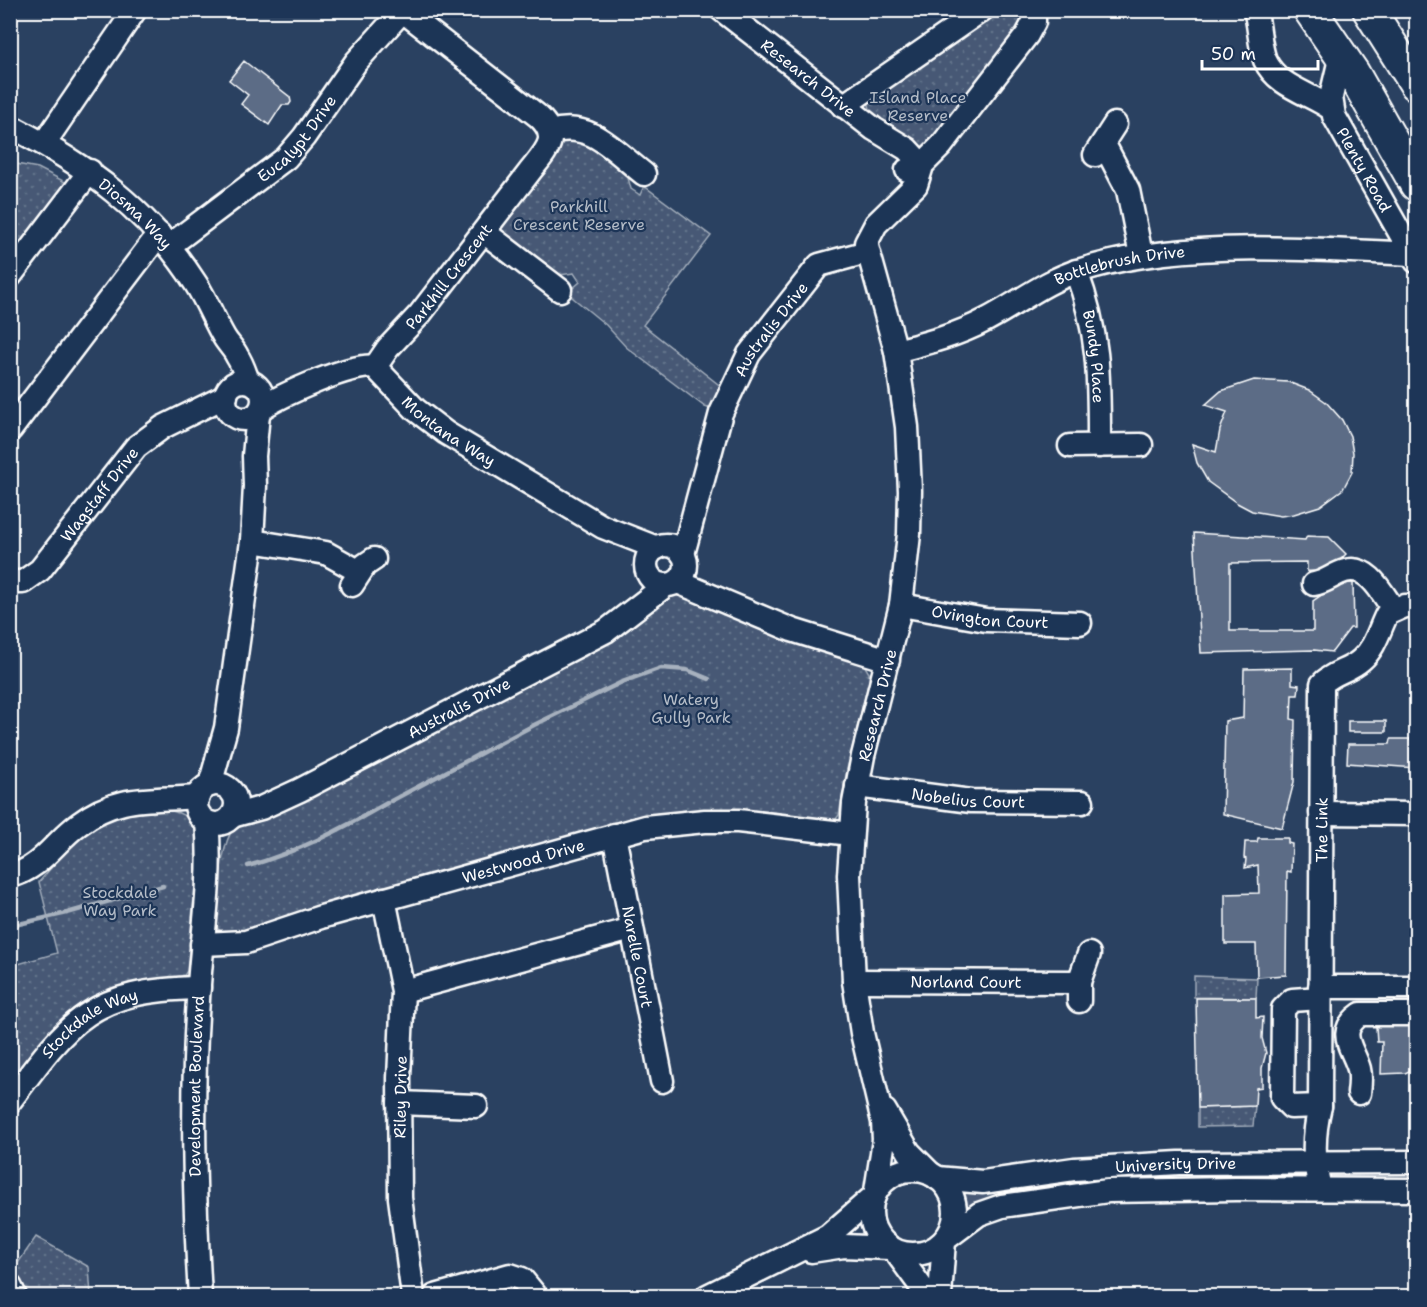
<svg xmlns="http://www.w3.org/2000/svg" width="1427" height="1307" viewBox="0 0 1427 1307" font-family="'Shantell Sans',sans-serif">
<defs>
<pattern id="grass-tufts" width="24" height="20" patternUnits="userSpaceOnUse" patternTransform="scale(1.5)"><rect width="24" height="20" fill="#465975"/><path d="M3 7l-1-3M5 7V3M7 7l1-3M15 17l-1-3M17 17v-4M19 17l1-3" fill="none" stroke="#62728a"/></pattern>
<pattern id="park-dots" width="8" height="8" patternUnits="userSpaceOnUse" patternTransform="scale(1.5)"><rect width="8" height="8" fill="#465975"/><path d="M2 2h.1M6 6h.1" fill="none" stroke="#62728a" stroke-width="1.8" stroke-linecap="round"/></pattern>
</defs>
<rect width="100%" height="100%" fill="#2a4161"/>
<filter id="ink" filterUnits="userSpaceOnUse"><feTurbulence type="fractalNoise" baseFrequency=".0167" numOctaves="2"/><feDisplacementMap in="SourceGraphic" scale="12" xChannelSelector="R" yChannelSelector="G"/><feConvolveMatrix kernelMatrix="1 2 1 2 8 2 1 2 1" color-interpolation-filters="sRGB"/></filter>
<g filter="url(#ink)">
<path fill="url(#grass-tufts)" stroke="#a2acba" stroke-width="1.5" d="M1099 1170 1307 1171 1288 1181 966 1214 962 1190Z"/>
<path fill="url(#park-dots)" stroke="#a2acba" stroke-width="1.5" d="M993 11H1023L1026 18 959 114 923 148H918L871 113 868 101Z
M580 135 627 174 631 189 640 195 644 186 711 236 643 325 723 388 714 410 705 407 626 347 606 325 567 293 580 282 574 273 559 275 501 231 500 225 551 156 565 140Z
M11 163 38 168 69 184 11 266Z
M670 591 863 663 869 673V681L847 769 839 815 833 823 742 813 241 935 223 933 216 927C219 898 218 849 235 825Z
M139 809C164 810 188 807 200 833L187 971 181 980 139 986 11 1091V966L57 953 39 882C75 840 84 826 139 809Z
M1194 976 1257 978 1256 998 1194 997Z
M1255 1106 1253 1126 1198 1127V1108Z
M36 1237 89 1267 91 1296H20L11 1273Z"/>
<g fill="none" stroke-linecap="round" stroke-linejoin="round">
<path stroke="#a7b1be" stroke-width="4.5" d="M391 801 534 725 622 682 661 668 687 670 709 679
M248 866C298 852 342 829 387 803
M10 926 67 913 163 886"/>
</g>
<path fill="#5b6c86" stroke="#fff" stroke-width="1.5" d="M244 61 290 97 291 102 289 105H282L269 125 241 104 248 95 229 80Z
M1254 380 1288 382 1309 390 1326 402 1342 420 1350 436 1353 453 1352 472 1343 489 1320 506 1294 514 1281 516 1252 511 1237 503 1208 482 1197 463 1192 444 1216 452 1220 430 1227 412 1205 405 1221 391Z
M1194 533 1305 540 1307 536 1329 537 1346 554 1328 572 1307 571V562L1230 563V631H1313V601L1339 583H1353L1354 628H1350L1332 652 1314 650 1201 653Z
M1292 668V684L1299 685 1298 695H1292L1291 719 1295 720 1294 782 1282 828 1223 814 1225 721 1243 718 1244 669Z
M1348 721H1386V732H1348Z
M1391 739H1416V768L1347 763 1348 744H1390Z
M1258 838H1288V843L1292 844 1291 872 1287 871 1286 975 1257 977 1256 944H1225V894L1259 893 1258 865 1245 868 1246 859 1244 858 1245 842H1257Z
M1196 998H1256V1018L1263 1017 1262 1038 1266 1053 1262 1068V1087L1256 1088 1255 1106 1198 1108Z
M1416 1023V1068L1405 1073 1381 1074 1382 1042H1377L1376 1027 1382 1024Z"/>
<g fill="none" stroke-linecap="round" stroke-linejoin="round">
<g stroke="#fff" stroke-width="27">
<g id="minor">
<path id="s1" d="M722 10 874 129 907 149 919 162 921 169 916 185 876 224 866 243 896 351 907 427 910 491 909 534 901 605 863 756 854 803 849 875 854 981 862 1033 883 1122 884 1140 876 1191"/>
<path d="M1255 10C1260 27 1259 45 1265 60 1277 87 1310 93 1332 109"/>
<path id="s2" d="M1341 55 1331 97 1334 116 1416 261"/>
<path d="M843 106 982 10"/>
<path id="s3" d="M10 126C88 166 148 209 196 284 207 301 214 320 224 337 228 344 234 349 237 356 242 363 245 373 248 381"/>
<path d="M551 132C591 120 614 151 644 174"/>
<path d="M45 142 135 10"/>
<path d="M1104 144 1128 190 1141 255"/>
<path d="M1095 155 1115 124"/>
<path d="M907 170 925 162 941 146 1027 35 1034 22V10"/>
<path d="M484 232 560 290"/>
<path id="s4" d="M169 246 286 158 304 137 356 62 403 10"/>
<path id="s5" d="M1076 271C1100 335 1099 379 1099 446"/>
<path d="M10 276 90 171"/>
<path id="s6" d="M896 351C927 343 958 335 986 320 1017 304 1045 281 1078 271 1180 238 1306 249 1412 254"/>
<path id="s7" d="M375 367 388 348 420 314 531 170C547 150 561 137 538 116L403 11"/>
<circle cx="244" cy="400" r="19"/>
<path id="s8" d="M262 408C279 396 356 361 375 367L416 410 446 433 603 527 657 548"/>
<path d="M11 429 159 234"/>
<path d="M1070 446 1141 445"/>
<path d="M252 541 326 553 360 572"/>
<circle cx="666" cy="565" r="20"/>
<path id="s9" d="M683 554 721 413 749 354 819 265 867 252"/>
<path id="s10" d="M10 582H23L40 570 136 447 163 427 226 396"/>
<path d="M678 582 792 630 888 660"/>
<path d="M1314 584C1326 582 1334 574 1345 571 1369 564 1383 595 1394 610"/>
<path d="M352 585 365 565 374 559"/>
<path id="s11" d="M901 605 986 620 1080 623"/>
<circle cx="216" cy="804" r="20"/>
<path d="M210 785 226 728 252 541 255 486 254 456 258 414"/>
<path id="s12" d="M857 786 971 801 1082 802"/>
<path d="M1321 813 1416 814"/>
<path id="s13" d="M232 816 261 808 300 790 606 631 666 585"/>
<path id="s14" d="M614 835 662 1081"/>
<path d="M10 876C41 869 55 841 79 824 118 794 152 801 198 797"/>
<path d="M384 899 403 991 399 1078 400 1198 413 1296"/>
<path id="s15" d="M202 944 246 942 321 917 645 827 705 821H738L851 834"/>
<path id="s16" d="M854 981 1079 982"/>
<path d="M1320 987H1416"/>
<path d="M403 991 632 929"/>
<path d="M1079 1001V982L1089 954"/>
<path d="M1359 1093C1360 1085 1361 1077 1359 1069 1353 1048 1335 1032 1361 1014H1416"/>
<path id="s17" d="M10 1101C70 1020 91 990 199 988"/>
<path d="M399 1103 476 1106"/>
<path d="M1320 1106 1291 1107 1282 1098 1283 1009 1292 1000 1320 998"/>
<path d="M885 1111 909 1152 931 1174"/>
<circle cx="913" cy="1212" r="42"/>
<path id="s18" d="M937 1178 983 1182 1074 1169 1179 1163 1416 1162"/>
<path id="s19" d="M1320 1189C1313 1159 1313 1136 1320 1106L1322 684C1333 672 1349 671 1361 660 1375 648 1379 630 1387 614L1405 606H1416"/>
<path d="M947 1238 979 1214 1002 1206 1108 1191 1236 1189 1416 1190"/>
<path d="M811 1251 844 1246 889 1248"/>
<path d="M895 1251 928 1296"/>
<path d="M10 1286 15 1296"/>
<path id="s20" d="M200 1296C194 1197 191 1099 198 1000 201 940 213 882 207 822"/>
<path d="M435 1296 510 1275 522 1279 536 1296"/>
<path d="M707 1296 828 1236 874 1196"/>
<path d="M940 1296 944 1241"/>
</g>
</g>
<g stroke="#fff" stroke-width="36">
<path id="highway" d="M1310 10 1353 73 1416 184
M1369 10 1416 84"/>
</g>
<use href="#minor" stroke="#1d3557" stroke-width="22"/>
<use href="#highway" stroke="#1d3557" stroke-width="32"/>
</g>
</g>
<g text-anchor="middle" stroke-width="4.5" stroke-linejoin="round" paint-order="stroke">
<g font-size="16" fill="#fff" stroke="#1d3557">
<text dy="6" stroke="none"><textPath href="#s1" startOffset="110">Research Drive</textPath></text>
<text dy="6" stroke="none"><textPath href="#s4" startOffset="168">Eucalypt Drive</textPath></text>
<text dy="6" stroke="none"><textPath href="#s2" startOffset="124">Plenty Road</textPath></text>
<text dy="6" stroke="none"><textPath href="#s3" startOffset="154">Diosma Way</textPath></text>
<text dy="6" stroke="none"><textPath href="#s6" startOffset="242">Bottlebrush Drive</textPath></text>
<text dy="6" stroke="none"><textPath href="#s7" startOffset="117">Parkhill Crescent</textPath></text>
<text dy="6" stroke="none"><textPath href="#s9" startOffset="244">Australis Drive</textPath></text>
<text dy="6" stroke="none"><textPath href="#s5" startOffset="88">Bundy Place</textPath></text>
<text dy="6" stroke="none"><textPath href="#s8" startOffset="220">Montana Way</textPath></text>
<text dy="6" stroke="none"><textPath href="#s10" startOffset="130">Wagstaff Drive</textPath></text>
<text dy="6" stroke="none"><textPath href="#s11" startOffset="90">Ovington Court</textPath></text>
<text transform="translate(877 705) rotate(-76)" y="6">Research Drive</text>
<text dy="6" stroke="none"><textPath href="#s13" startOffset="252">Australis Drive</textPath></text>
<text dy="6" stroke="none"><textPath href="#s12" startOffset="112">Nobelius Court</textPath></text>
<text dy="6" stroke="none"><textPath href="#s19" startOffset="360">The Link</textPath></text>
<text dy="6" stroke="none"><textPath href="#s15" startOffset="333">Westwood Drive</textPath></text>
<text dy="6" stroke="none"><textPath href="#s14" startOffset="124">Narelle Court</textPath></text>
<text dy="6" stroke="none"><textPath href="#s16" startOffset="112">Norland Court</textPath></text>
<text dy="6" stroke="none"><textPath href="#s17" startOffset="114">Stockdale Way</textPath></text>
<text dy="6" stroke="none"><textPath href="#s20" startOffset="210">Development Boulevard</textPath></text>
<text transform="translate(400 1097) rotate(-89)" y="6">Riley Drive</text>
<text dy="6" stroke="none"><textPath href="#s18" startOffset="240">University Drive</textPath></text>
</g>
<g font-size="16" fill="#b5bdc8" stroke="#1d3557">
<text x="918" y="103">Island Place<tspan x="918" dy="18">Reserve</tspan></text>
<text x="579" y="212">Parkhill<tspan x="579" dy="18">Crescent Reserve</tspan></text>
<text x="691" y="705">Watery<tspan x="691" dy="18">Gully Park</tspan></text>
<text x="120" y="898">Stockdale<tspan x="120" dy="18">Way Park</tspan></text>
</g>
</g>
<rect width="1427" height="1307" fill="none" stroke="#1d3557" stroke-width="36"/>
<rect x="18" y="18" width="1391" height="1271" fill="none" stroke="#fff" stroke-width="2" filter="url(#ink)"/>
<path d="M1202 60v9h116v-9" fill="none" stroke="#ffffff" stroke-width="3"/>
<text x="1211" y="60" font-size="18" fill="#ffffff" stroke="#1d3557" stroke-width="4.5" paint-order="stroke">50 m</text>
</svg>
